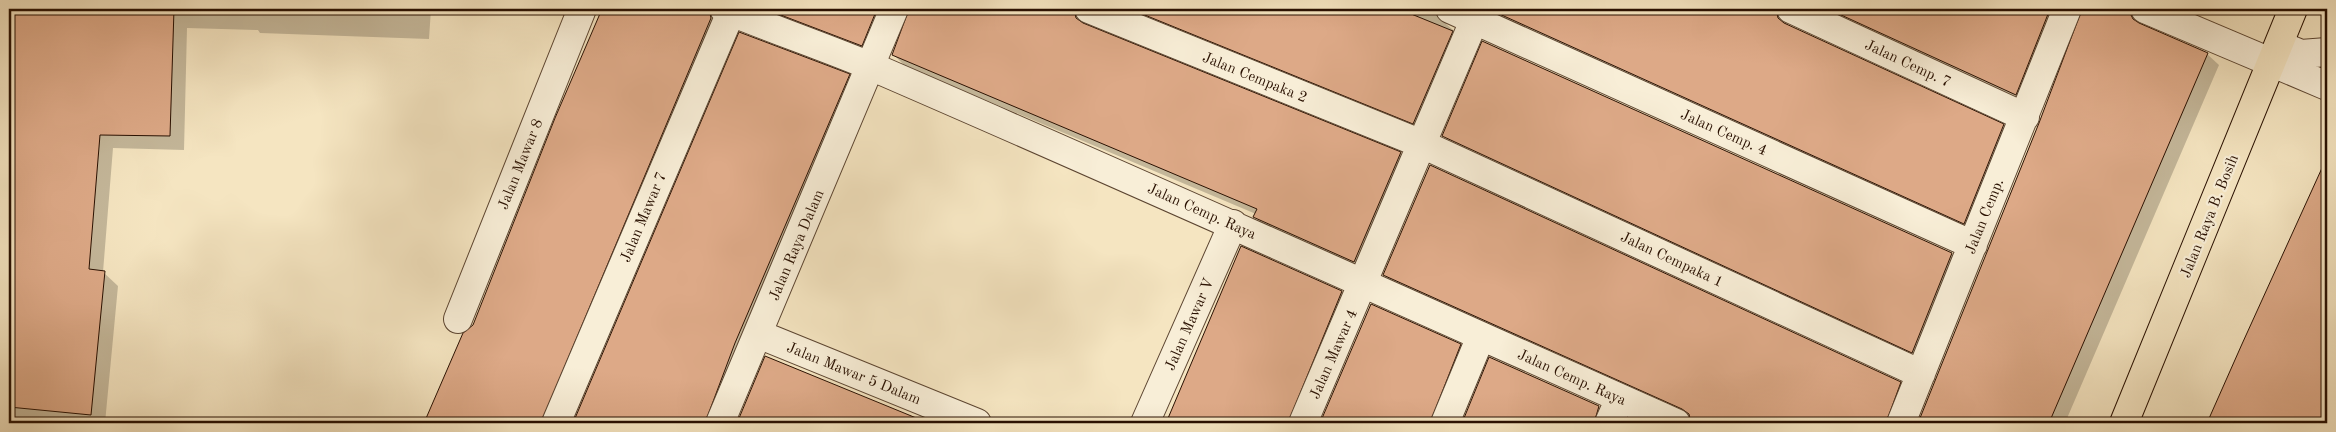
<svg xmlns="http://www.w3.org/2000/svg" width="2336" height="432" viewBox="0 0 2336 432" font-family="'Old Standard TT',serif">
<rect width="100%" height="100%" fill="#f5e5c1"/>
<filter id="stains"><feTurbulence type="fractalNoise" baseFrequency=".004" numOctaves="4"/><feColorMatrix values="0 0 0 0 .2 0 0 0 0 .09 0 0 0 0 .02 0 0 0 .5 -.17"/></filter>
<radialGradient id="worn" r=".72"><stop offset=".6" stop-color="#630" stop-opacity="0"/><stop offset="1" stop-color="#630" stop-opacity=".3"/></radialGradient>
<path fill="#0003" d="M9 9H431L429 39 260 33 258 30 187 28 184 150 113 148 103 272 118 286 105 423H57L9 418Z
M603 9H725L555 423H426L464 334 474 326 556 118Z
M751 9H895L873 56Z
M911 9H1090L1085 15 1084 24 1400 153 1412 165 1366 273 1266 228 1255 217 1256 214 905 66 893 54Z
M1116 9H1397L1402 11 1403 9H1451L1447 14 1446 24 1465 40 1425 134Z
M1495 9H1792L1788 15 1787 26 2003 126 2015 137 1975 234 1507 23Z
M1817 9H2065L2027 106Z
M2103 9H2118L2129 14 2142 26 2207 54 2219 65 2065 423H1919L2040 124Z
M740 34 849 76 860 87 719 423H574Z
M1483 42 1952 254 1962 264 1923 362 1454 146 1443 136Z
M2327 159V423H2208Z
M1242 248 1341 292 1353 304 1302 423H1167Z
M1384 275 1900 383 1912 395 1902 423H1692V419L1396 286Z
M1371 305 1460 345 1472 357 1444 423H1321Z
M766 357 922 423H738Z
M1490 358 1599 407 1611 419 1609 423H1463Z"/>
<path fill="#dda987" stroke="#291001" d="M9 9H174L170 136 100 135 89 269 105 271 91 415 9 407Z
M602 9H709L711 18 541 423H424L463 333 473 325 555 118Z
M765 9H877L862 46Z
M909 9H1074L1076 18 1083 23 1401 152 1354 262 1253 217 1257 209 892 55Z
M1130 9H1399L1453 31 1413 124Z
M1497 9H1776L1778 18 1784 23 2004 124 1964 224 1495 12Z
M1828 9H2050L2016 95Z
M2082 9H2121L2130 13 2133 19 2139 23 2208 53 2049 423H1918L2039 123Z
M739 32 850 74 735 343 705 423H573Z
M1482 41 1952 253 1912 353 1442 136Z
M2327 157V423H2207L2242 344Z
M1430 165 1901 382 1886 423H1691L1689 414 1682 409 1383 275Z
M1241 246 1342 291 1288 423H1166Z
M1371 304 1461 344 1430 423H1320Z
M765 356 926 422V423H737Z
M1489 357 1599 406 1594 423H1462Z"/>
<g fill="none" stroke-linecap="round" stroke-linejoin="round">
<g stroke="#5c4531" stroke-width="30">
<path id="minor" d="M724 9C774 30 825 47 875 68 1143 184 1409 304 1676 423
M1089 9 1422 144 1921 374
M1450 9 1973 245
M1791 9 2025 117
M2145 9 2327 86
M2279 45 2301 54 2327 52
M458 319 582 9
M758 334 977 423
M556 423 731 12
M720 423 894 9
M1145 423 1233 224
M1303 423 1479 9
M1445 423 1481 336
M1609 423 1620 398
M1901 423 2067 9"/>
</g>
<g stroke="#291001" stroke-width="30">
<path id="major" d="M2124 423 2293 9"/>
</g>
<use href="#minor" stroke="#f8eed7" stroke-width="28"/>
<use href="#major" stroke="#f5e5c1" stroke-width="28"/>
</g>
<g text-anchor="middle" stroke-width="4.5" stroke-linejoin="round" paint-order="stroke">
<g font-size="15" fill="#291001" stroke="#f8eed7">
<text transform="translate(1908 63) rotate(25)" y="5">Jalan Cemp. 7</text>
<text transform="translate(1255 77) rotate(22)" y="5">Jalan Cempaka 2</text>
<text transform="translate(1724 132) rotate(24)" y="5">Jalan Cemp. 4</text>
<text transform="translate(520 164) rotate(-68)" y="5">Jalan Mawar 8</text>
<text transform="translate(1202 211) rotate(24)" y="5">Jalan Cemp. Raya</text>
<text transform="translate(1984 216) rotate(-68)" y="5">Jalan Cemp.</text>
<text transform="translate(2209 216) rotate(-68)" y="5">Jalan Raya B. Bosih</text>
<text transform="translate(643 217) rotate(-67)" y="5">Jalan Mawar 7</text>
<text transform="translate(796 245) rotate(-67)" y="5">Jalan Raya Dalam</text>
<text transform="translate(1672 259) rotate(25)" y="5">Jalan Cempaka 1</text>
<text transform="translate(1189 324) rotate(-66)" y="5">Jalan Mawar V</text>
<text transform="translate(1333 354) rotate(-66)" y="5">Jalan Mawar 4</text>
<text transform="translate(854 373) rotate(22)" y="5">Jalan Mawar 5 Dalam</text>
<text transform="translate(1572 377) rotate(24)" y="5">Jalan Cemp. Raya</text>
</g>
</g>
<rect width="2336" height="432" fill="none" stroke="#f5e5c1" stroke-width="30"/>
<rect x="10" y="10" width="2316" height="412" fill="none" stroke="#291001" stroke-width="2.5"/>
<rect x="15" y="15" width="2306" height="402" fill="none" stroke="#291001"/>
<rect width="100%" height="100%" filter="url(#stains)"/>
<rect width="100%" height="100%" fill="url(#worn)"/>
</svg>
